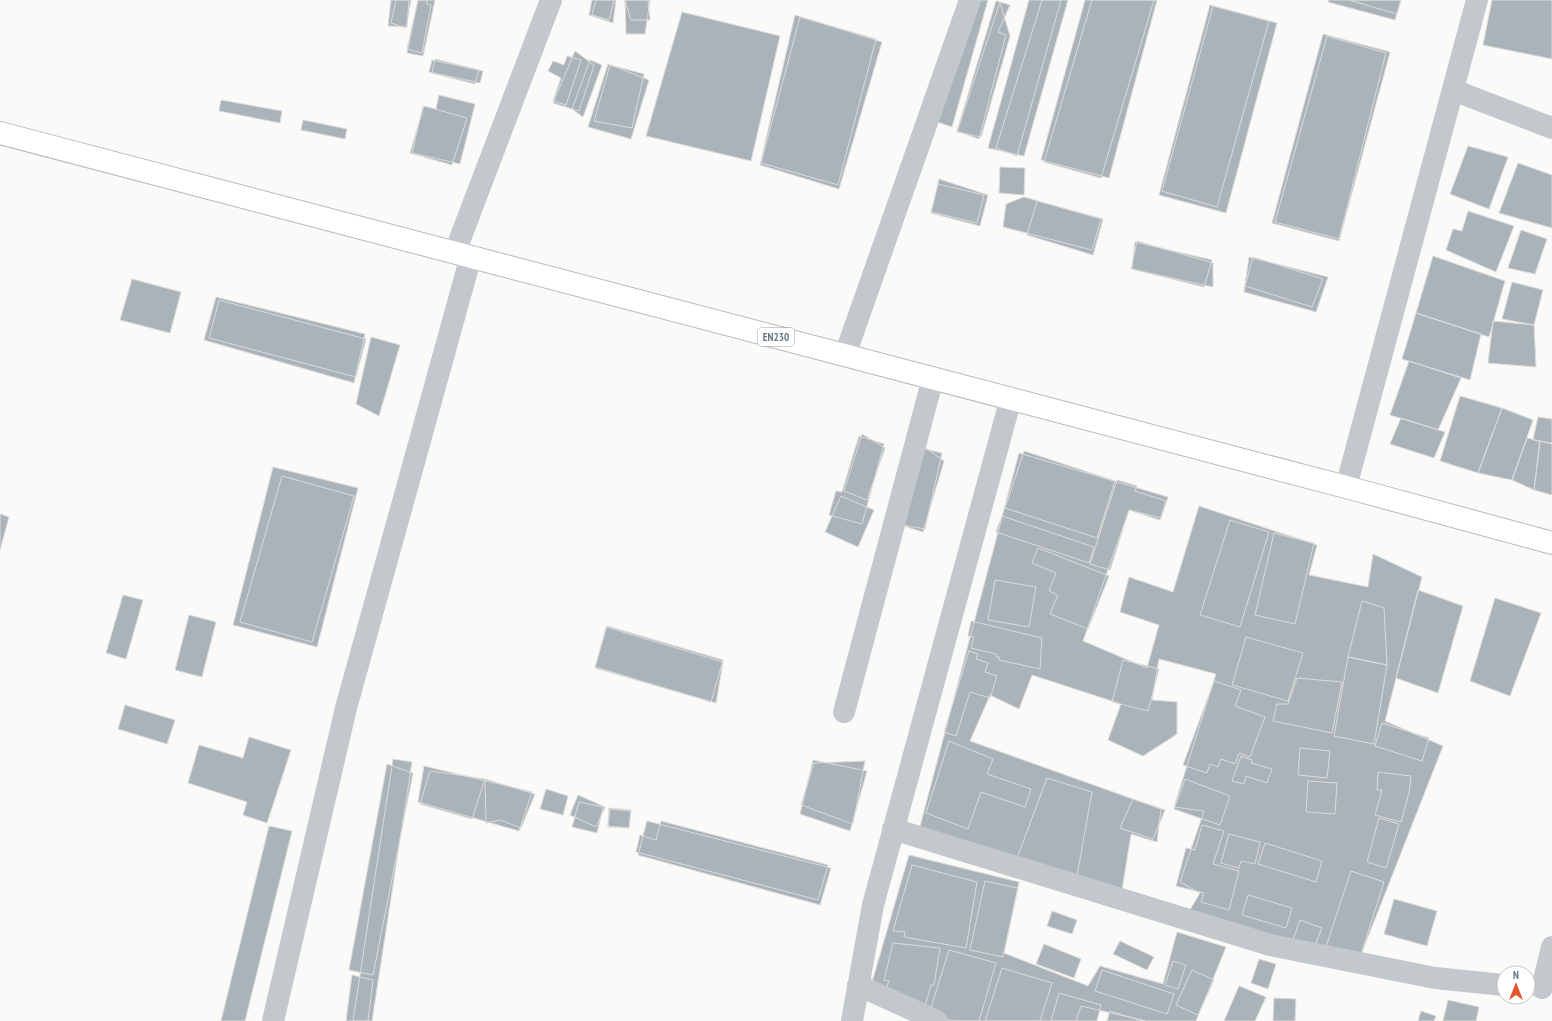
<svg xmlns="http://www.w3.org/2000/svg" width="1552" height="1021" viewBox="0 0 1552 1021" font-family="'PT Sans Narrow',sans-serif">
<rect width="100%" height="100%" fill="#fafaf8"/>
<path fill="#aab3b9" stroke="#dcdcda" d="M391 0H409L407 27 388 26Z
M396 0H411L406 28 391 23Z
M418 0H427V4L431 5 422 53 407 49Z
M418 0H435L423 56 407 53Z
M592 0H616L613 23 589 15Z
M596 0H614L609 20 592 15Z
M625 0H650L645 34H626Z
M625 0H648L650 20H631Z
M967 0H988L952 127 935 121Z
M1029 0H1068L1024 156 988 148Z
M1042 0H1061L1017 156 996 148Z
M1085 0H1157L1109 178 1041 160Z
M1092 0H1154L1101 178 1044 162Z
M1329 0H1401L1395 20 1328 2Z
M1349 0H1401L1397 14Z
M1492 0H1552V59L1483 45Z
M996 1 1010 5 998 32 1006 35 979 139 957 131Z
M1000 2 1010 36 981 137 957 132Z
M1210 5 1277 23 1226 213 1159 195Z
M1213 6 1269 21 1217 207 1162 191Z
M682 12 780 36 751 161 646 136Z
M795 15 882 42 839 189 760 165Z
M800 17 876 39 838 185 761 163Z
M1323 34 1390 52 1339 241 1272 223Z
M1327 36 1386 53 1339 239 1275 222Z
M575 51 594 65 579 111 553 103Z
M567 56 581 60 566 105 553 101 561 78 548 71 553 61 564 65Z
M435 59 479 70 475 84 432 73Z
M432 60 483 71 480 83 429 72Z
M590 60 602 65 583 117 572 109Z
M608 64 649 80 631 139 588 127Z
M610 65 644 74 632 128 594 121Z
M439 95 475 104 460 164 412 153 423 106 436 109Z
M221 100 282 111 280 123 219 111Z
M424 106 467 118 452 165 410 153Z
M303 120 347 129 345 139 301 130Z
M1468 146 1508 157 1489 209 1450 194Z
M1518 163 1552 175V228L1499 213Z
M1000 167 1025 168 1024 195 999 193Z
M939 179 988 195 980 226 931 213Z
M938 184 984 195 977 223 931 212Z
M1024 197 1101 219 1092 250 1003 227 1006 204Z
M1037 201 1103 219 1093 255 1027 235Z
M1468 211 1514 226 1496 272 1446 250 1453 229 1462 231Z
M1521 230 1547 239 1535 274 1508 268Z
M1137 241 1213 263V287L1131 269Z
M1135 242 1212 260 1204 287 1132 269Z
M1433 256 1505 281 1489 337 1416 313Z
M1249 257 1328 277 1316 312 1244 292Z
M1253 257 1323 279 1312 307 1245 286Z
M132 279 181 292 170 333 120 320Z
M1512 282 1543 290 1534 325 1502 319Z
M216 297 365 334 354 383 204 340Z
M219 300 366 339 356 377 209 338Z
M1416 313 1481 334 1470 380 1402 359Z
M1493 321 1534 325 1536 367 1488 363Z
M371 337 400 345 379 416 356 404Z
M1409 361 1461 378 1438 430 1390 415Z
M1460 396 1502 408 1478 473 1440 461Z
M1502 408 1533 420 1512 480 1478 473Z
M1538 417 1552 419V443L1533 440Z
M1401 418 1445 432 1434 458 1390 444Z
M862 434 885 448 867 500 844 491Z
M859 436 884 444 862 524 829 515 836 491 842 492Z
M1527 438 1540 441 1534 490 1512 480Z
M1540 441 1552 444V495L1534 490Z
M923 446 944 461 923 532 904 526Z
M920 448 942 453 925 529 903 525Z
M1024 451 1115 481 1097 538 1005 508Z
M1019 453 1168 497 1161 518 1129 510 1083 641 1147 668 1159 625 1120 612 1129 577 1173 592 1199 506 1317 545 1309 575 1368 587 1373 554 1422 577 1385 721 1443 746 1355 970 1187 915 1200 893 1180 882 1204 811 1174 807 1216 674 1159 659 1152 700 1177 702V734L1143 756 1108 740 1121 704 1032 675 1019 709 990 695 970 741 1161 809 1157 842 1131 834 1122 890 918 834Z
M273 467 358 488 317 647 233 625Z
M282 476 354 496 312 642 240 622Z
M1117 480 1137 486 1135 491 1166 501 1160 520 1129 510 1110 570 1090 564Z
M841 496 874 510 858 547 825 532Z
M0 514 9 517 0 550Z
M1002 516 1094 547 1089 563 996 532Z
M1230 520 1269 532 1240 627 1200 615Z
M1274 533 1314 543 1295 624 1255 615Z
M1038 548 1109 576 1088 629 1050 614 1058 595 1049 591 1056 573 1032 563Z
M995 580 1036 587 1029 627 988 620Z
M1418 590 1463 606 1438 693 1396 678Z
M123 595 143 600 126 659 106 653Z
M1495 598 1541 613 1510 696 1470 681Z
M1362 601 1384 608 1387 665 1348 657Z
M189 615 216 622 202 677 175 670Z
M971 621 1042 638 1040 669 999 660V657H996V654L971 648 974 637 968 636Z
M607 626 723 660 711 702 595 667Z
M606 627 723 662 716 703 595 668Z
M1246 637 1303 653 1288 701 1232 685Z
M969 651 978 654 976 659 988 663 985 672 997 676 990 698 970 692 956 736 944 732Z
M1348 657 1387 665 1374 744 1334 736Z
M1123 660 1159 669 1148 711 1112 702Z
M1297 678 1342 682 1332 733 1273 721 1277 704H1288Z
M1214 681 1241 690 1235 706 1265 717 1250 757 1239 753 1235 764 1221 759 1218 767 1210 764 1207 773 1183 765Z
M125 705 175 720 167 744 118 729Z
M1382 723 1429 738 1422 761 1375 746Z
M249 737 291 750 267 823 243 815 247 802 188 783 199 745 243 758Z
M949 741 993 759 987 774 1031 789 1025 807 981 792 968 829 926 813Z
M1300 748 1330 751 1327 778 1298 775Z
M1241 756 1252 760 1251 763 1272 769 1267 783 1246 776 1244 784 1232 781Z
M393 759 412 762 372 1021H353Z
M813 760 867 771 850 831 800 814Z
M865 761 853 824 801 805 814 763Z
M387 764 413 773 373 975 349 970Z
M424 766 532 792 519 831 418 802Z
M430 771 485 779 472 819 420 804Z
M1378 772 1411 776 1409 793 1401 822 1375 815 1382 790H1377Z
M1047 778 1092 792 1077 876 1016 861Z
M485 779 535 794 521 828 500 820 486 823Z
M1185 779 1230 796 1220 825 1174 809Z
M1308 781 1337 783 1335 814 1306 812Z
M546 789 568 796 563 815 540 809Z
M578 795 605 807 596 827 570 815Z
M1133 799 1165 810 1153 839 1120 828Z
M579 802 603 807 597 833 572 827Z
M609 808 631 810 629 828 608 827Z
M610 809 631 811 629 828 608 826Z
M1379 818 1399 824 1386 868 1367 862Z
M647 821 831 868 820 905 638 855Z
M661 821 828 865 818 900 636 852 640 835 656 840Z
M1202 825 1224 831 1213 864 1239 871 1229 910 1201 902 1204 893 1176 886 1186 848 1195 850Z
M269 826 292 831 245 1021H221Z
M1229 834 1260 842 1255 864 1241 861 1239 868 1221 863Z
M1265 843 1322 861 1316 882 1258 864Z
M909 855 1019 882 1004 953 1088 986 1100 966 1163 984 1177 932 1226 947 1196 1021H1146L1081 1006 1076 1021H941L868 996Z
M912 865 977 882 966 948 904 937 905 932 893 931Z
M1351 871 1384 882 1359 961 1325 950Z
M985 881 1018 888 1003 957 970 950Z
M1248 895 1292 908 1286 928 1242 915Z
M1394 899 1437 911 1427 946 1384 934Z
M1052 911 1077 920 1072 934 1047 926Z
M1300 920 1322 928 1314 948 1293 940Z
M1120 941 1154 957 1147 970 1113 954Z
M893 943 940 948 934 985H931L925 1006 884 994 889 981 884 980Z
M1044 944 1081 959 1074 978 1036 964Z
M949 950 996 963 979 1021H953L929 1014Z
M1259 959 1276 964 1268 989 1251 983Z
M1173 961 1186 965 1178 989 1165 985Z
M1002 968 1052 983 1040 1021H985Z
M1102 970 1174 994 1167 1014 1095 991Z
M1192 970 1214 980 1198 1015 1176 1005Z
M352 975 373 980 368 1021H346Z
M1239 986 1266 997 1255 1021H1224Z
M1059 993 1101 1005 1097 1021H1051Z
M1274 998 1296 999 1295 1021H1273Z
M1448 1000 1479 1007 1476 1021H1443Z
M1110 1011 1143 1021H1107Z
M1421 1011 1436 1016 1434 1021H1418Z"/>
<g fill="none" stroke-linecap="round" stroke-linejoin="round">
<g stroke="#b5babe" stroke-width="24">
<path id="major" d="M0 133 1346 487 1552 543"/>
</g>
<path stroke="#c3c8cc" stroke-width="22" d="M1453 90 1552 128
M455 252 551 0
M845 355 970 0
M1346 487 1477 0
M844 712 933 378
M893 829 1270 945 1435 978 1504 985
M858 985 937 1021
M1542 988 1552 947
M273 1021 346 708 471 256
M852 1021 873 905 1011 398"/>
<use href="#major" stroke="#fff" stroke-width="22"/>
</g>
<g text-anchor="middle" stroke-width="4" stroke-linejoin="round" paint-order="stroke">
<rect fill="#fff" stroke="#939fa8" stroke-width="1" x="758" y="328" width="36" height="18" rx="3"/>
<g font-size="11" font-weight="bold" fill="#657683">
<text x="776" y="341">EN230</text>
</g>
</g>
<g transform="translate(1516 985)"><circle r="19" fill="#ffffff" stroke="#c1c8cd"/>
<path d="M0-3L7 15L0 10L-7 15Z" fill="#e4572e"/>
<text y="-6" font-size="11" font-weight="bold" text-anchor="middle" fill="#657683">N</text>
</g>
</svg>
